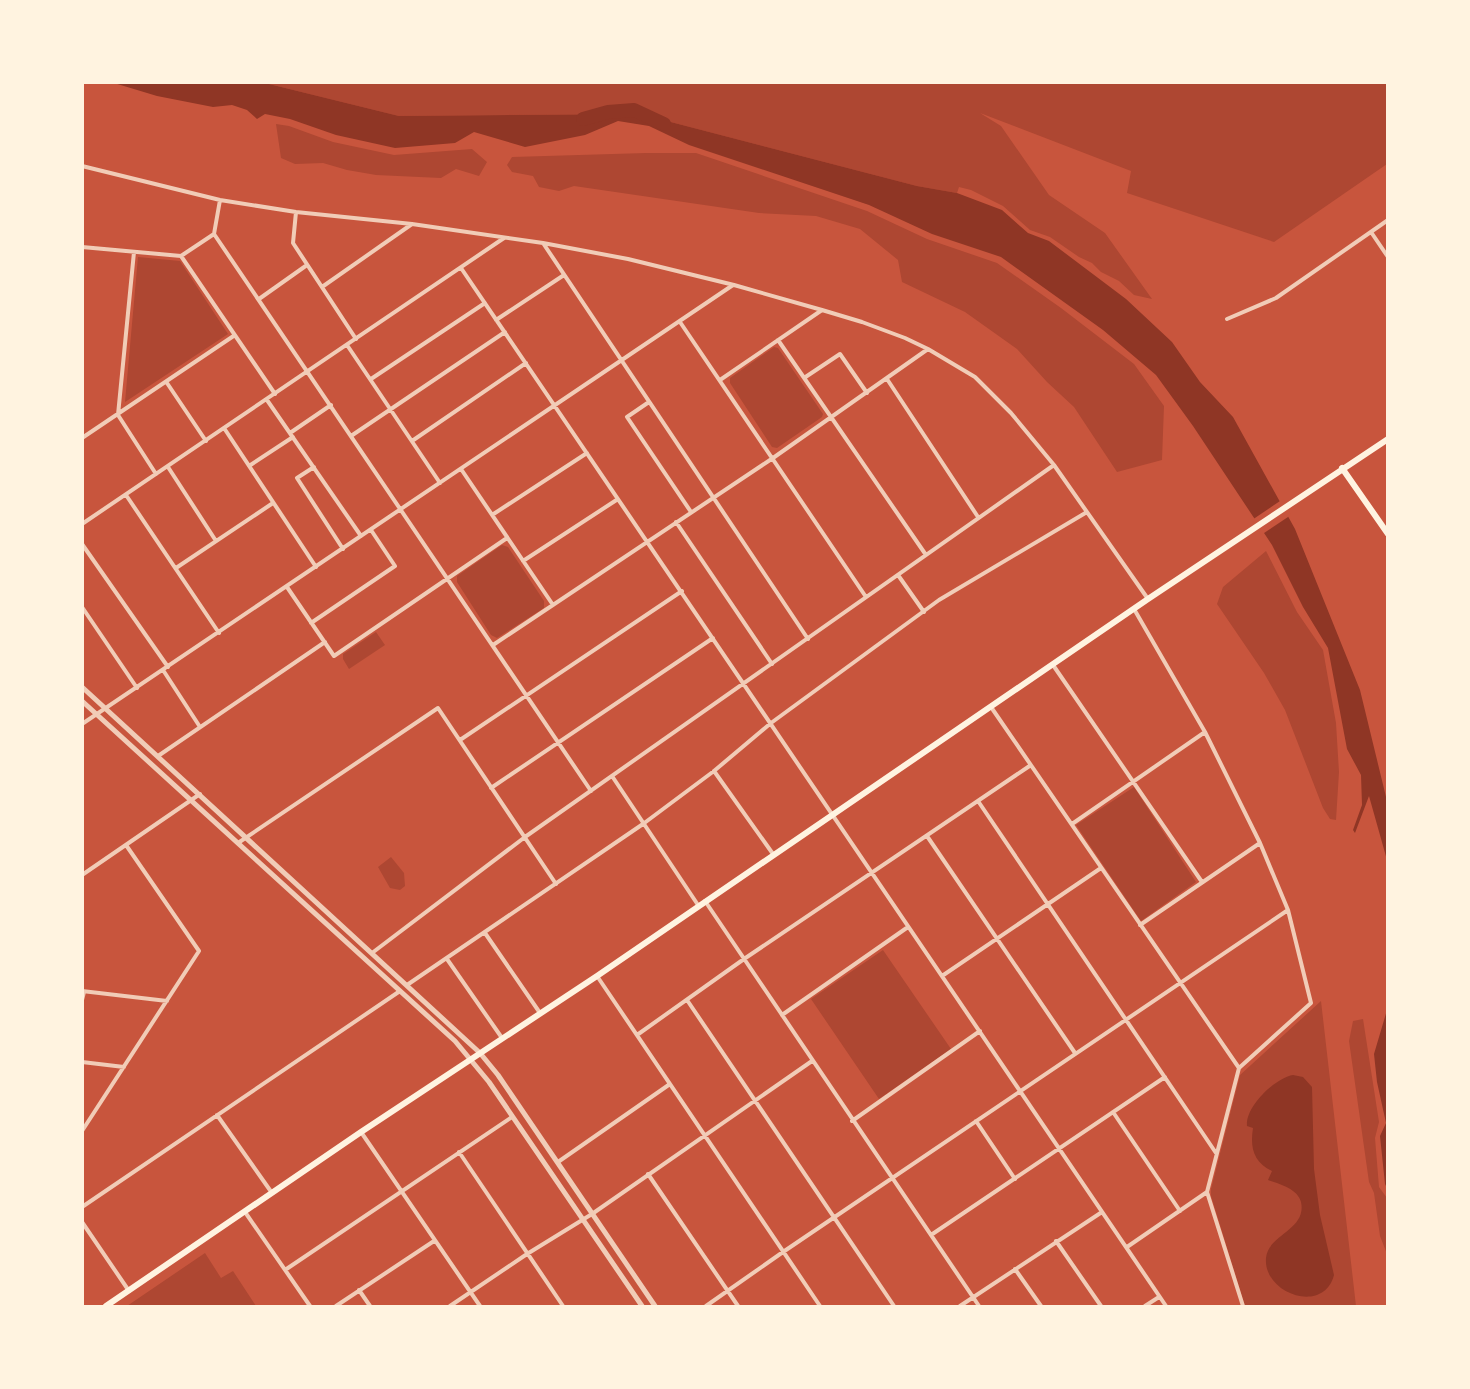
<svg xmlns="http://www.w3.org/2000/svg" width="1470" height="1389" viewBox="0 0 1470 1389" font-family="'Nunito Sans',sans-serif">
<rect width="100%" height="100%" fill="#c8553d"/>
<path fill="#ae4732" d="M265 83H1387V164L1274 242 1127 193 1131 171 980 113 1001 126 1049 195 1105 233 1152 299 1134 295 1119 281 1101 272 1092 263 1079 257 1050 237 1030 230 1003 206 971 190 959 187 957 193 917 186 640 114 399 116Z
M276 124 289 126 333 142 394 155 472 149 487 162 479 176 456 169 441 178 376 175 347 170 323 163 295 164 281 158Z
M646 153H696L867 211 927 239 997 263 1061 308 1134 364 1164 406 1162 460 1117 472 1074 407 1047 382 1017 349 965 312 902 282 898 260 860 229 816 216 759 213 574 186 559 191 539 187 533 176 512 172 507 165 512 157Z
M138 257 180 261 228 334 125 402Z
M774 347 778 348 823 414 822 417 777 448 772 447 730 383V378Z
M502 545 508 547 544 601V608L497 638 491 635 457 582V576Z
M1266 551 1297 612 1323 650 1336 723 1339 772 1336 820 1330 819 1323 808 1285 710 1264 673 1217 604 1223 587Z
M376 632 385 645 349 669 343 659V654Z
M1134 787 1196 882 1141 921 1076 825Z
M391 857 404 873 405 886 400 890 390 888 378 867Z
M883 950 951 1049 879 1099 811 999Z
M1321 1001 1356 1306H1245L1211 1196V1189L1240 1075Z
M1363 1019 1379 1122 1375 1138 1379 1187 1387 1198 1386 1208 1387 1254 1380 1236 1374 1193 1369 1182 1349 1041 1353 1021Z
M205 1253 221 1278 233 1271 256 1306H127Z"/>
<path fill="#8f3625" d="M114 83H265L399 116 640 114 917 186 957 193 1002 210 1028 233 1049 241 1126 299 1172 342 1200 382 1233 417 1295 529 1360 690 1387 801V860L1369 796 1355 833 1353 830 1362 805 1361 775 1347 749 1328 648 1303 607 1272 545 1193 426 1156 375 1103 330 1001 257 932 234 869 205 689 145 649 126 618 121 585 135 525 147 474 132 455 143 395 148 336 135 290 119 265 114 257 119 247 110 232 105 213 107 157 96Z
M1387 1010V1188L1385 1184 1380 1136 1386 1123 1377 1082 1374 1054Z
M1293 1075 1303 1077 1312 1087 1314 1169 1320 1215 1334 1275C1324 1315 1263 1294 1266 1258 1268 1234 1307 1230 1301 1202 1298 1189 1280 1184 1268 1180L1272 1171C1253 1162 1250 1147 1253 1128L1247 1126C1245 1107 1275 1078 1293 1075Z"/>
<path fill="#c8553d" d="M1283 499 1291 515 1261 535 1252 520Z"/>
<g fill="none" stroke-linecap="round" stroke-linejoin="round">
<path stroke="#8f3625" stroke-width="14" d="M583 119 608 112 634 110 664 124"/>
<path stroke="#f1ccb7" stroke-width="4" d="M82 166 220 200 296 212 412 224 543 243 628 259 734 285 822 310 862 322 905 338 928 349 975 377 1011 413 1054 465 1148 599
M296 212 293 243 356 339
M1371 232 1388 257
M214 234 591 791
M543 243 808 639
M82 247 181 256 214 234 220 200
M134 252 118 415 156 474
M181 256 275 394
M461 268 1166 1306
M322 287 412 224
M259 299 307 265
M1227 319 1276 298 1388 220
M496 320 564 275
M680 322 866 597
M778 340 926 555
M347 345 440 483
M804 378 840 354 867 393
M371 379 485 303
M887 379 978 517
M720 380 822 310
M167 383 206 441
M267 400 361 536
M649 402 627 417 691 512
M224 428 316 567
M290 433 331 405
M351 436 505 332
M82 438 235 335
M412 441 526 363
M249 466 293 437
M168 467 216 541
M314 467 297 478 343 549
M461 469 553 605
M126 495 219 633
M492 515 587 453
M676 522 772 664
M82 524 504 238
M82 544 168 667
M523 561 618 499
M176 568 273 503
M898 575 924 612
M287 587 334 656 507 538
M82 607 137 688
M1134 609 1205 732 1260 843 1288 910 1311 1003 1239 1068
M311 623 395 566 371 530
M493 645 773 458 928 349
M1053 665 1202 882
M163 670 200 727
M991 707 1239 1068 1207 1192 1243 1306
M82 724 733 285
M460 740 682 591
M158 756 325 642
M714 771 773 854
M612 776 698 905
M491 788 713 638
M978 801 1216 1153
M1072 824 1205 732
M927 836 1075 1053
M238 843 438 708 556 884
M82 875 200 794
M705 901 979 1306
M1140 925 1260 843
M485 933 540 1013
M372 953 525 837 1054 465
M447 959 502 1038
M597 976 820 1306
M942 976 1101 868
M407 985 643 824 714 771 771 723 939 600 1087 512
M82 991 167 1001
M82 1000 84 992
M687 1000 894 1306
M782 1015 908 927
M637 1035 744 959 1031 765
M82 1062 124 1067
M1113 1112 1180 1211
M217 1115 272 1193
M852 1121 980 1031
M976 1121 1015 1179
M82 1131 199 951 126 845
M361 1132 480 1306
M459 1152 563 1306
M558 1162 670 1084
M648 1174 738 1306
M82 1207 400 991
M245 1212 310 1306
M82 1222 129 1291
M931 1235 1165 1077
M1056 1241 1101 1306
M1127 1247 1207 1192
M1015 1269 1041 1306
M285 1270 512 1117
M359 1290 370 1306
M336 1306 434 1241
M450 1306 527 1254 592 1214 812 1061
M706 1306 783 1252 1288 910
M960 1306 1102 1212
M1145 1306 1159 1297"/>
<path stroke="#f1ccb7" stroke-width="5" d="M82 687 480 1053 498 1075 655 1306
M82 701 455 1041 489 1082 642 1306"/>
<path stroke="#fff3e0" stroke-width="6" d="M1342 468 1388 534
M106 1306 361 1132 597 976 1148 599 1388 439"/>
</g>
<rect width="1470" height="1389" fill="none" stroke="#fff3e0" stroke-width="168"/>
</svg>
